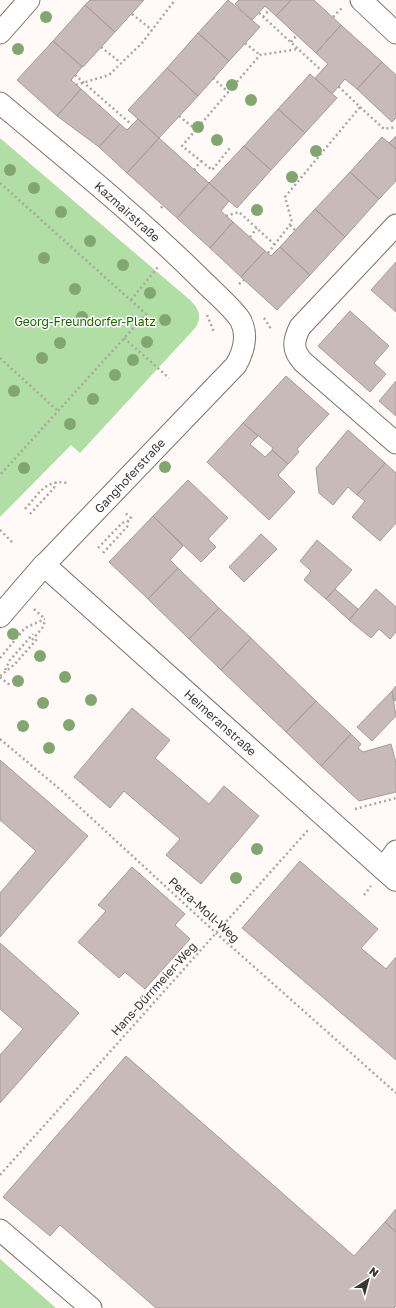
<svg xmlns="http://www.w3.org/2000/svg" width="396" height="1308" viewBox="0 0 396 1308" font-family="'Golos Text',sans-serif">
<rect width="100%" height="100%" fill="#fffaf8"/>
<path fill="#b1dea5" d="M0 138 190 300C199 309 202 316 196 327L80 453 71 445 0 517Z
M0 1259 56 1308H0Z"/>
<path fill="#c7bab9" stroke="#a79b99" d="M90 0H144L115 32 85 5Z
M228 0 260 27 229 61 198 33Z
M239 0H291L276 16 265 6 252 20 235 4Z
M291 0H314L341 25 316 53 276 16Z
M85 5 115 32 83 67 53 41Z
M341 25 382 62 357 89 345 79 332 94 315 78 328 64 316 53Z
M198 33 229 61 198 96 167 68Z
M53 41 82 67 71 80 81 89 57 116 17 80Z
M382 62 396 75V118L392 122 357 89Z
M167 68 198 96 159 138 128 110Z
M310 74 337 98 305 133 278 109Z
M81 89 120 124 99 147 57 116Z
M278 109 305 133 271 170 244 146Z
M138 119 159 138 127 173 99 147 120 124 127 130Z
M396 136V149L389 143Z
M382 137 396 149V181L379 199 350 172Z
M159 138 209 183 177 218 127 173Z
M244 146 271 170 237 208 209 183Z
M350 172 379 199 345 237 315 209Z
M209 183 229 201 221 211 233 222 210 248 177 218Z
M315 209 345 237 310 275 280 247Z
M233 222 265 251 241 277 210 248Z
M280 247 310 275 277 310 241 277 265 251 271 256Z
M396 262V312L371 290Z
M350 311 389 346 374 363 386 374 370 392 318 346Z
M286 376 329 414 297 449 299 452 288 464 272 450 273 448 243 423Z
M396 381V416L379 401Z
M243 423 258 436 250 444 265 457 272 450 288 464 278 475 295 492 269 520 207 462Z
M348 430 385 463 357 495 348 487 333 505 319 493 316 468Z
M385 463 396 473V523L380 541 352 517 365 501 357 495Z
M188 480 228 518 208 539 216 547 201 562 153 516Z
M153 516 183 546 170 560 178 568 148 599 109 562Z
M261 534 277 549 244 582 229 567Z
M317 540 352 570 326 599 304 580 311 571 300 561Z
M178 568 219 608 189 639 148 599Z
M335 589 358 609 349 620 326 599Z
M376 589 396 607V632L390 639 379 629 371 638 349 620Z
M219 608 251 638 221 670 189 639Z
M251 638 316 701 286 732 221 670Z
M396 686V700L394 701 392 691Z
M392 691 396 716 372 741 357 727Z
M316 701 351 734 321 766 286 732Z
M132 708 170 740 155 758 209 804 224 786 259 816 201 884 166 855 180 839 124 791 110 808 74 777Z
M351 734 361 744 358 748 363 752 391 744 396 763V792L359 801 321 766Z
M0 760 88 836 0 937V893L36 851 0 820Z
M300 861 378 929 361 948 386 969 396 957V1060L242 928Z
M132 867 185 914 175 925 190 939 145 989 125 972 119 978 78 942 106 911 98 905Z
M0 943 79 1013 0 1103V1055L23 1029 0 1009Z
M126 1056 354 1256 385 1222 396 1232V1306L394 1308H156L60 1225 50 1236 3 1197Z
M396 1209V1232L385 1222Z"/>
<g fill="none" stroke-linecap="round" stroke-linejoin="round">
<g stroke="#7c726e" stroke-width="23">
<path id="street" d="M361 0 396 33
M0 33 29 0
M0 103C69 161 140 218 204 282 213 291 236 311 241 321 248 336 244 351 236 365L44 565
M396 225 300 327C293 341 292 350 303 362L396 443
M383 869 396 851
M0 1230 91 1308"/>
</g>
<g stroke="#7c726e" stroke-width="24">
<path id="secondary" d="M0 616 44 565 396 880"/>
</g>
<path stroke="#aba6a4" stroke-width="2.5" stroke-dasharray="2 3" stroke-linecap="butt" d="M259 13 322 71
M132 14 152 30
M263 17 269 10
M333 17 342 8
M291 42 297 35
M245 43 260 55
M101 47 121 63
M75 75 132 125
M213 78 228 92
M76 85 109 75 142 43 175 0
M360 107 384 129 396 127
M179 116 195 129
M201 161 212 170 230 148
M194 170 201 161 182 146 260 55 298 49
M0 183 146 314 0 475
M161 208 163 205
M226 216 239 212 274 244
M290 225 295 230
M250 237 257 228
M268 253 292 222 285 197 360 107 338 86
M239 284 244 280
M131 300 158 267
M207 315 214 332
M264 318 271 329
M124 338 169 378
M0 358 58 411
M25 509C39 494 45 479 67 483
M30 514 54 488 56 481
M0 530 13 543
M98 548 122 523 128 521 131 518 124 512
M103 553 127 527 128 521
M34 609 45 619
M32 640 43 627 45 620
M0 658 25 628 45 619
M5 670 10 660 33 634
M0 676 15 664 38 638
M0 677 11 686
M0 739 62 791 216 933 396 1093
M355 809 396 798
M364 895 371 886
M0 1175 308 830"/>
<use href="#street" stroke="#fff" stroke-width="21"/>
<use href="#secondary" stroke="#fff" stroke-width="22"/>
</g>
<g fill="#83a670">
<circle cx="46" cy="17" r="6"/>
<circle cx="18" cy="49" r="6"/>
<circle cx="232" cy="85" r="6"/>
<circle cx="251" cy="100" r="6"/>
<circle cx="198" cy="127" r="6"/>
<circle cx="217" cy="140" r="6"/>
<circle cx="316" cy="151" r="6"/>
<circle cx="10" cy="170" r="6"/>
<circle cx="292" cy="177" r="6"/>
<circle cx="34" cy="188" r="6"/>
<circle cx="257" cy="210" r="6"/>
<circle cx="61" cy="212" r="6"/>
<circle cx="90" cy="241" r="6"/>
<circle cx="44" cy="258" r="6"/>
<circle cx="123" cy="265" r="6"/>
<circle cx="75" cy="289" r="6"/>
<circle cx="150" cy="293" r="6"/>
<circle cx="82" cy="317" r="6"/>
<circle cx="165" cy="320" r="6"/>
<circle cx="147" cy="342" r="6"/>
<circle cx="60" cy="343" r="6"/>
<circle cx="42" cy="358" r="6"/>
<circle cx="133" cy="360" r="6"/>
<circle cx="115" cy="375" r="6"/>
<circle cx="14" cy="391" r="6"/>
<circle cx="93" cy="399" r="6"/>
<circle cx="70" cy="424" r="6"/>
<circle cx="165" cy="467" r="6"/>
<circle cx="24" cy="468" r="6"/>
<circle cx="13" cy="634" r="6"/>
<circle cx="40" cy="656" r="6"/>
<circle cx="65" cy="677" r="6"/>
<circle cx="18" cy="681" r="6"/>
<circle cx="91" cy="700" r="6"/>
<circle cx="43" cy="703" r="6"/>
<circle cx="69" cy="725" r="6"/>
<circle cx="23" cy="726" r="6"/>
<circle cx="49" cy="748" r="6"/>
<circle cx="257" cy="849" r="6"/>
<circle cx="236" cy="878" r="6"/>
</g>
<g text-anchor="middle" stroke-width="3" stroke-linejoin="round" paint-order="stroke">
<g font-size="12" fill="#3b3635" stroke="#fff">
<text transform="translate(127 212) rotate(42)" y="4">Kazmairstraße</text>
<text transform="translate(130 476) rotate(-47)" y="4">Ganghoferstraße</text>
<text transform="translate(220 723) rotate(42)" y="4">Heimeranstraße</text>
<text transform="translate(204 910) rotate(42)" y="4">Petra-Moll-Weg</text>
<text transform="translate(154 989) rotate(-48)" y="4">Hans-Dürrmeier-Weg</text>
</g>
<g font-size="12" fill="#1e6200" stroke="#fff">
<text x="85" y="326">Georg-Freundorfer-Platz</text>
</g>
</g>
<g transform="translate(368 1280) rotate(36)" stroke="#ffffff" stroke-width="3" paint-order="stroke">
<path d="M0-3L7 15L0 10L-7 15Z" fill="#3b3635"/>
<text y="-6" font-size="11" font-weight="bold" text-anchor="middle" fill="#3b3635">N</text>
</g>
</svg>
